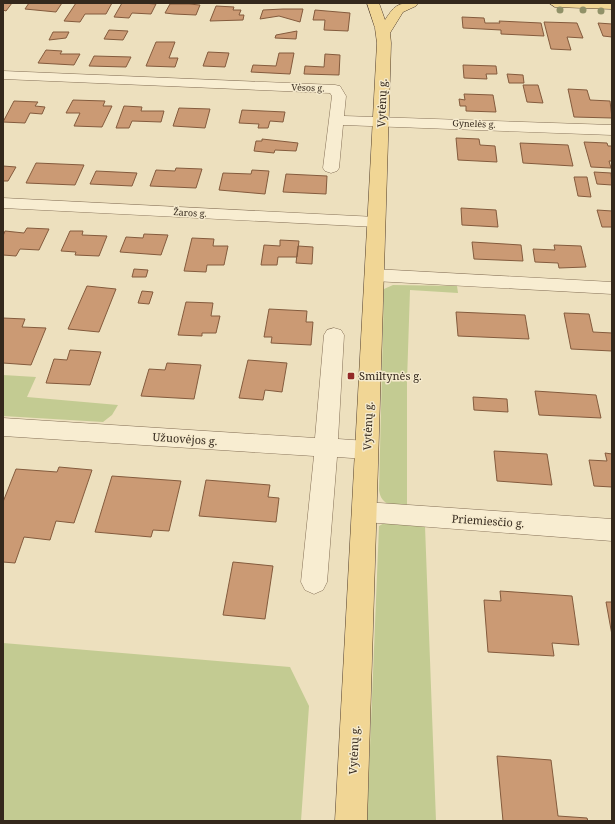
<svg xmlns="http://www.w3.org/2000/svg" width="615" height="824" viewBox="0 0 615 824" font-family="'Noto Serif',serif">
<rect width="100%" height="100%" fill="#ede0be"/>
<path fill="#c3cb92" d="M393 285 457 286 458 293 410 290 407 381V507C394 506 381 506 379 490L384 289Z
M3 375 36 377 27 397 118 405 112 415 103 422 3 416Z
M386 522 425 526 436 821H367L379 526Z
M3 643 290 667 309 706 301 821H3Z"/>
<path fill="#cb9a74" stroke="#845b3d" d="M3 3H12L6 11 3 10Z
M29 3H62L56 12 25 9Z
M76 3H112L106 14H85L80 22 64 21Z
M122 3H142L156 4 151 14 132 13 129 18 114 17Z
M170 4H189L200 5 196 15 174 14 165 13Z
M216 6 234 7 233 10H241L239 15H244L243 20 210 21Z
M283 9H303L300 22 279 16 260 19 263 10Z
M315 10 350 13 348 31 324 30 325 20H313Z
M462 17 484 18 485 23H500L499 21 541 23 544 36 501 34V30L463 28Z
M544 22 577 23 583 38 567 37 571 50 551 49Z
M598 23 612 24V37L603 36Z
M109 30 128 31 123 40 104 39Z
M297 31 296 39 275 38 276 35Z
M53 32H69L66 38 49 40Z
M156 42H175L169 58H178L175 67 146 66Z
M46 50 62 51 60 54H80L74 65 38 63Z
M208 52 229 53 225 67 203 66Z
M279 53H294L290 74 251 72 253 65 276 66Z
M325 54 340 55 339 75 304 74 305 66 324 67Z
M94 56 131 57 126 67 89 66Z
M463 65 496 66 497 74H486L487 79 464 78Z
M507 74 523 75 524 83H509Z
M523 85H538L543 103 527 102Z
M568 89 587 90 590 100 610 101 612 118 574 117Z
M464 94 493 95 496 112 466 111V106H460L459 99 465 100Z
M73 100 105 101 103 106H112L102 127 74 126 80 113H66Z
M14 101 38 102 35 106 45 107 42 114 30 113 25 123 3 122Z
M124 106 142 107 141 111H164L161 122 132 121 129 128H116Z
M179 108 210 109 205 128 173 126Z
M242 110 285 112 283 122 270 121 268 128H258L259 124 239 123Z
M456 138 479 139 480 145 495 146 497 162 458 160Z
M262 139 298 143 296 151 275 150 274 153 254 151 256 141H262Z
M584 142 607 143 608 146H612V161H609L611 168 591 167Z
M520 143 568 145 573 166 523 163Z
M36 163 84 165 75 185 26 183Z
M3 166 16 167 8 181H3Z
M176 168 202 169 196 188 150 186 156 170 175 171Z
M252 170 269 171 265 194 219 190 223 173 251 174Z
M96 171 137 173 132 186 90 184Z
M594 172 611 173 612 185 597 184Z
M286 174 327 176 326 194 283 192Z
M574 177H587L591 197 578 196Z
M461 208 496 210 498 227 462 225Z
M597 210 612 211V227H602Z
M27 228 49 229 39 250 20 249 16 256 3 255V236L5 231 24 233Z
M70 231H83L82 235 107 236 99 256 75 255 76 252 61 251Z
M144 234 168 235 161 255 120 252 126 237 143 238Z
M192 238 214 239 213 246H228L224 265H207L206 272 184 271Z
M280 240 299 241 297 257H278L277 265H261L264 245 280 246Z
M472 242 521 245 523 261 474 259Z
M554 245 581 246 586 267 559 268 558 263 535 262 533 249 555 250Z
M298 246 313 247 312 264 296 263Z
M134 269 148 270 146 277H132Z
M87 286 116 289 99 332 68 329Z
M142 291 153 292 149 304 138 303Z
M186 302 213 303 211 316H220L216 333H202V336L178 335Z
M269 309 307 311 306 322H313L311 345 271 343 272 337H264Z
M456 312 525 315 529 339 458 336Z
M564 313 589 314 593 332 612 333V351L571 349Z
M3 318 25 319 22 327 46 328 31 365 3 363Z
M70 350 101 352 90 385 46 383 54 359 67 360Z
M248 360 287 363 282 392 265 390 263 400 239 398Z
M167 363 201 365 194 399 141 396 149 369 165 370Z
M535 391 596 395 601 418 539 415Z
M473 397 507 399 508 412 474 410Z
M494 451 547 454 552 485 497 481Z
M605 453 612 454V487L594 486 589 460 607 461Z
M59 467 92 470 74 523 56 521 50 540 24 537 15 563 3 562V502L16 469 57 472Z
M112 476 181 481 169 531 153 530 151 537 95 532Z
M206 480 270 485 268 497 279 498 276 522 199 516Z
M233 562 273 566 265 619 223 615Z
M500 591 572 596 579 645 552 643 554 656 488 652 484 600 501 601Z
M606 602H612V635Z
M497 756 551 760 558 816 587 818 588 821H503Z"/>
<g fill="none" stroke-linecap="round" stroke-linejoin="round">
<g stroke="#857057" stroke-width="1">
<path id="minor" d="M3 71 335 85 340 86 346 96 344 116 612 125V135L343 125 339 168 337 171 331 173 325 171 323 168 332 96 330 93 3 79Z
M3 198 376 217 382 218 385 222 382 226 376 227 3 208Z
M374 269 612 282V294L374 281 367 279 365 275 367 271Z
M334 328 341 330 344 335 338 439 367 441 375 443 378 450 375 457 367 459 337 457 327 582 323 590 314 594 305 590 301 582 314 456 3 436V418L315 438 324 335 327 330Z
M365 502 612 519V541L365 522 356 519 353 512 356 505Z"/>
</g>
<g stroke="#523e2c" stroke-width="1">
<path id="major" d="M367 3H379L385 20C396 3 399 3 418 3L416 6 403 12 390 33 391 43 367 821H335L377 43 375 28Z
M549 3H612V9L555 7Z"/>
</g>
<use href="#minor" fill="#f8edd1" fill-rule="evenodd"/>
<use href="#major" fill="#f1d695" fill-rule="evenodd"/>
</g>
<g fill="#909168">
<circle cx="560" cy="10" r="3.5"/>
<circle cx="583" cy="10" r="3.5"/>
<circle cx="601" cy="11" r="3.5"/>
</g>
<rect fill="#932928" stroke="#f5eacd" stroke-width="1.5" x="347" y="372" width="8" height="8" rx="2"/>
<g text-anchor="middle" stroke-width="3" stroke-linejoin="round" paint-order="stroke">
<g font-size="9" fill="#34281c" stroke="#f5eacd">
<text transform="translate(308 88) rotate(2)" y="3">Vėsos g.</text>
<text transform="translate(474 124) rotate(2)" y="3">Gynelės g.</text>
<text transform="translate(190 213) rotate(3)" y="3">Žaros g.</text>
</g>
<g font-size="11" fill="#34281c" stroke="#f5eacd">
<text transform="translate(382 103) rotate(-88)" y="4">Vytėnų g.</text>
<text transform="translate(368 426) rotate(-88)" y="4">Vytėnų g.</text>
<text transform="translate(185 439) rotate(4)" y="4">Užuovėjos g.</text>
<text transform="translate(488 521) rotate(4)" y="4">Priemiesčio g.</text>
<text transform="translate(354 750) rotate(-87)" y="4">Vytėnų g.</text>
</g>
<g font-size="11" fill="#34281c" stroke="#f5eacd" text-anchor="start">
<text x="359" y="380">Smiltynės g.</text>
</g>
</g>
<rect width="615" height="824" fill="none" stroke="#34281c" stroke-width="8"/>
</svg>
